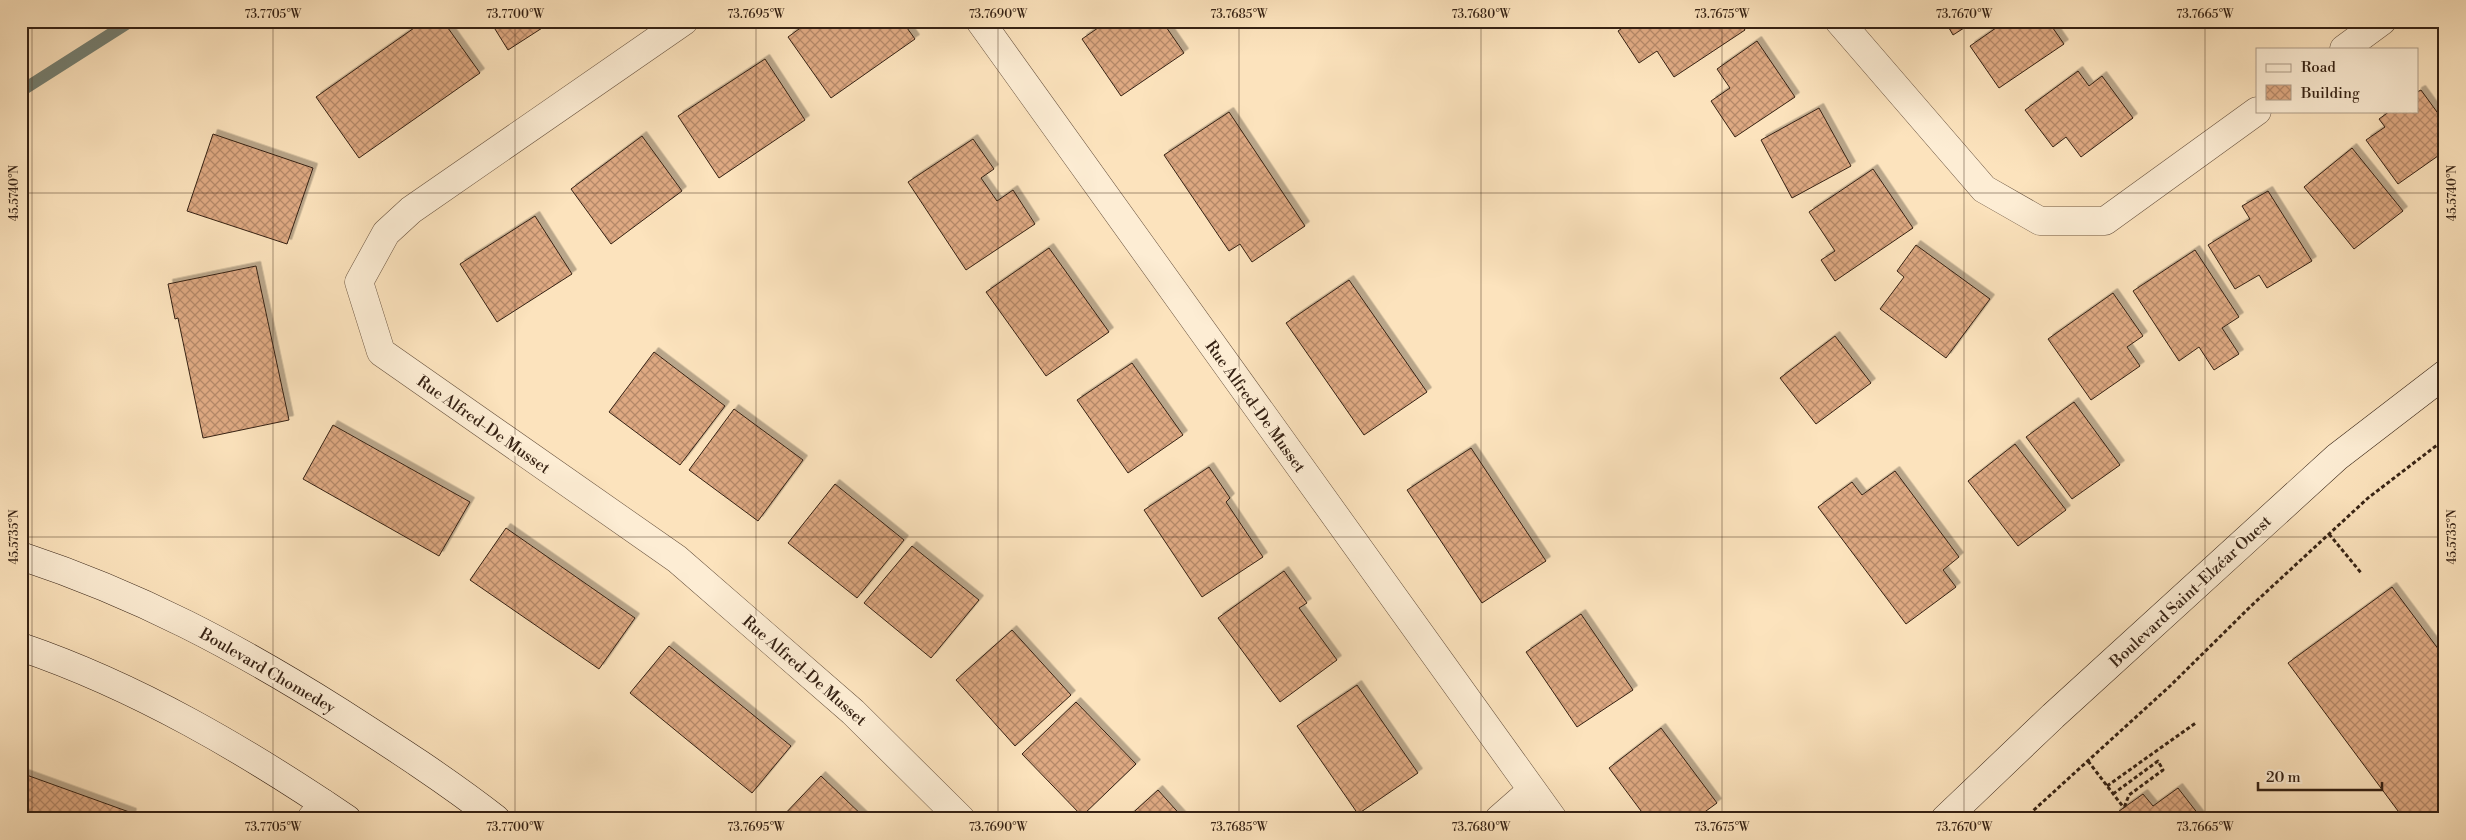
<svg xmlns="http://www.w3.org/2000/svg" width="2466" height="840" viewBox="0 0 2466 840" font-family="'Libre Bodoni',serif">
<defs>
<pattern id="building-cross-hatch" width="8" height="8" patternUnits="userSpaceOnUse" patternTransform="scale(1.25)"><rect width="8" height="8" fill="#dea982"/><path d="M0 0l8 8M0 8l8-8" fill="none" stroke="#b58969"/></pattern>
<filter id="shadow"><feDropShadow dx="4.5" dy="-4.5" stdDeviation="0" flood-color="#0004"/></filter>
</defs>
<rect width="100%" height="100%" fill="#fce3bd"/>
<filter id="stains"><feTurbulence type="fractalNoise" baseFrequency=".004" numOctaves="4"/><feColorMatrix values="0 0 0 0 .2 0 0 0 0 .09 0 0 0 0 .02 0 0 0 .5 -.17"/></filter>
<radialGradient id="worn" r=".72"><stop offset=".6" stop-color="#630" stop-opacity="0"/><stop offset="1" stop-color="#630" stop-opacity=".3"/></radialGradient>
<g fill="none" stroke-linecap="round" stroke-linejoin="round">
<path stroke="#758073" stroke-width="12" d="M21 91 131 21"/>
</g>
<path fill="url(#building-cross-hatch)" stroke="#362214" filter="url(#shadow)" d="M424 21H443L480 73 359 158 316 97Z
M490 21H553L508 50Z
M810 21H902L915 39 831 98 788 37Z
M1108 21H1162L1184 53 1121 96 1082 39Z
M1632 21H1739L1745 30 1674 77 1657 51 1639 63 1618 31Z
M1945 21H1975L1953 35Z
M2006 21H2048L2064 44 1999 88 1970 46Z
M1757 41 1795 97 1735 137 1711 101 1730 88 1717 69Z
M765 59 805 120 719 178 678 116Z
M2078 71 2089 86 2102 76 2133 118 2081 157 2066 137 2053 147 2025 110Z
M2421 90 2445 123V151L2398 184 2366 140 2385 127 2379 119 2390 111H2417V92Z
M1819 108 1851 166 1792 198 1761 140Z
M1229 112 1305 226 1252 262 1240 244 1229 251 1164 155Z
M213 134 313 168 287 244 187 211Z
M642 136 682 191 611 244 571 189Z
M973 139 994 169 981 178 997 201 1013 190 1035 224 966 270 908 182Z
M2352 148 2403 211 2354 249 2304 187Z
M1873 169 1913 228 1835 281 1821 260 1835 251 1809 212Z
M2268 191 2312 261 2267 288 2259 275 2235 289 2208 245 2250 219 2242 206Z
M535 216 572 274 497 322 460 264Z
M1916 245 1990 299 1946 358 1880 309 1904 277 1897 271Z
M1049 248 1109 332 1046 376 986 292Z
M2195 250 2239 317 2222 328 2239 354 2214 370 2199 347 2179 361 2133 291Z
M256 266 289 420 203 438 178 318 175 319 168 284Z
M1349 280 1427 392 1364 435 1286 323Z
M2113 293 2143 336 2127 347 2140 366 2091 400 2048 339Z
M1835 336 1871 383 1816 424 1780 378Z
M654 352 725 406 680 465 609 412Z
M1132 363 1183 435 1128 473 1077 400Z
M2074 402 2120 465 2072 499 2026 437Z
M734 409 803 460 758 521 689 470Z
M333 425 470 502 439 556 303 479Z
M2015 444 2066 510 2018 546 1968 481Z
M1471 448 1546 561 1482 603 1407 490Z
M1209 467 1230 498 1226 502 1263 557 1202 597 1144 510Z
M1895 471 1959 557 1943 570 1956 587 1906 624 1818 507 1852 482 1862 495Z
M835 484 904 540 857 598 788 543Z
M506 528 635 618 599 669 470 580Z
M912 546 979 600 931 658 864 603Z
M1284 571 1307 603 1299 608 1337 660 1280 702 1218 618Z
M2392 587 2445 658V819H2404L2288 663Z
M1581 614 1633 690 1577 727 1526 652Z
M1012 630 1071 695 1015 746 956 680Z
M669 646 791 746 752 793 630 693Z
M1357 685 1418 773 1358 814 1297 726Z
M1076 702 1136 764 1082 816 1022 754Z
M1661 728 1717 803 1695 819H1647L1609 768Z
M21 773 132 813 130 819H21Z
M821 776 866 819 781 818Z
M2178 788 2202 819H2118L2115 814 2143 794 2153 806Z
M1158 790 1184 819H1126Z"/>
<g fill="none" stroke-linecap="round" stroke-linejoin="round">
<g stroke="#68523e" stroke-width="29">
<path id="street" d="M684 21 411 210 386 233 359 282 381 352 677 559 853 712 961 819
M980 21 1553 819
M1839 21 1984 189 2040 221H2105L2257 111
M2344 49 2382 21
M311 819 323 803
M1499 819 1532 790"/>
</g>
<g stroke="#362214" stroke-width="29">
<path id="secondary" d="M21 556C139 595 235 646 340 712 393 746 446 780 496 819
M21 647C138 687 245 750 347 819
M1945 819 2053 716 2337 457 2445 374"/>
</g>
<path stroke="#362214" stroke-width="3" stroke-dasharray="4 2.5" stroke-linecap="butt" d="M2329 534 2362 574
M2088 761 2124 808
M2107 786 2197 722
M2113 794 2158 761 2163 770 2129 795 2124 808
M2024 819 2170 686 2251 606 2368 498 2445 439"/>
<use href="#street" stroke="#fdedd4" stroke-width="28"/>
<use href="#secondary" stroke="#fdedd4" stroke-width="28"/>
</g>
<path fill="none" stroke="#362214" stroke-width="1" stroke-opacity="0.45" d="M32 21V819M273 21V819M515 21V819M756 21V819M998 21V819M1239 21V819M1481 21V819M1722 21V819M1964 21V819M2205 21V819M21 193H2445M21 537H2445"/>
<g text-anchor="middle" stroke-width="5" stroke-linejoin="round" paint-order="stroke">
<g font-size="16" fill="#362214" stroke="#fdedd4">
<text transform="translate(1256 406) rotate(54)" y="6">Rue Alfred-De Musset</text>
<text transform="translate(484 424) rotate(35)" y="6">Rue Alfred-De Musset</text>
<text transform="translate(2190 591) rotate(-43)" y="6">Boulevard Saint-Elzéar Ouest</text>
<text transform="translate(268 670) rotate(30)" y="6">Boulevard Chomedey</text>
<text transform="translate(805 670) rotate(41)" y="6">Rue Alfred-De Musset</text>
</g>
</g>
<rect width="2466" height="840" fill="none" stroke="#fce3bd" stroke-width="55"/>
<rect x="2256" y="48" width="162" height="65" fill="#fdedd4" stroke="#ad9c87"/>
<rect x="2266" y="64" width="25" height="8" fill="#fdedd4" stroke="#ad9c87"/>
<text x="2301" y="72" font-size="15" fill="#362214">Road</text>
<rect x="2266" y="85" width="25" height="15" fill="url(#building-cross-hatch)" stroke="#ad9c87"/>
<text x="2301" y="98" font-size="15" fill="#362214">Building</text>
<path d="M2258 782v8h124v-8" fill="none" stroke="#362214" stroke-width="2.5"/>
<text x="2266" y="782" font-size="15" fill="#362214" stroke="#fdedd4" stroke-width="4" paint-order="stroke">20 m</text>
<rect x="28" y="28" width="2410" height="784" fill="none" stroke="#362214" stroke-width="2"/>
<g font-size="12" text-anchor="middle" fill="#362214">
<text x="273" y="18">73.7705°W</text>
<text x="515" y="18">73.7700°W</text>
<text x="756" y="18">73.7695°W</text>
<text x="998" y="18">73.7690°W</text>
<text x="1239" y="18">73.7685°W</text>
<text x="1481" y="18">73.7680°W</text>
<text x="1722" y="18">73.7675°W</text>
<text x="1964" y="18">73.7670°W</text>
<text x="2205" y="18">73.7665°W</text>
<text transform="translate(14 193) rotate(-90)" y="4">45.5740°N</text>
<text transform="translate(2452 193) rotate(-90)" y="4">45.5740°N</text>
<text transform="translate(14 537) rotate(-90)" y="4">45.5735°N</text>
<text transform="translate(2452 537) rotate(-90)" y="4">45.5735°N</text>
<text x="273" y="831">73.7705°W</text>
<text x="515" y="831">73.7700°W</text>
<text x="756" y="831">73.7695°W</text>
<text x="998" y="831">73.7690°W</text>
<text x="1239" y="831">73.7685°W</text>
<text x="1481" y="831">73.7680°W</text>
<text x="1722" y="831">73.7675°W</text>
<text x="1964" y="831">73.7670°W</text>
<text x="2205" y="831">73.7665°W</text>
</g>
<rect width="100%" height="100%" filter="url(#stains)"/>
<rect width="100%" height="100%" fill="url(#worn)"/>
</svg>
